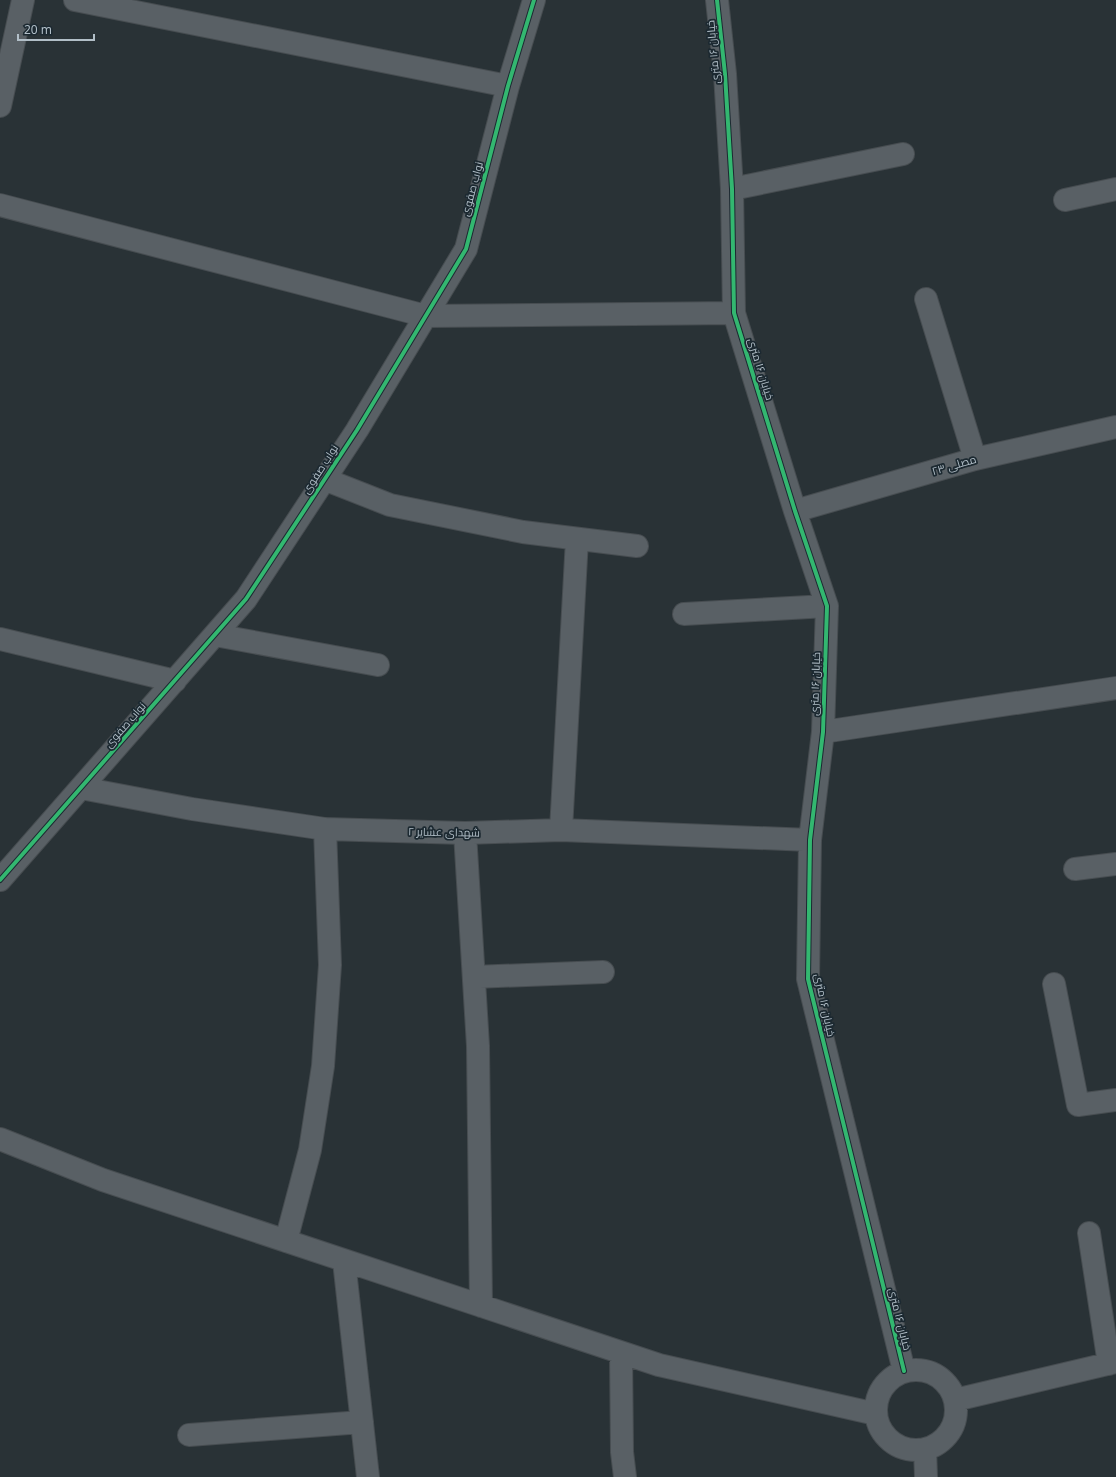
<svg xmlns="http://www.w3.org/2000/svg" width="1116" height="1477" viewBox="0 0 1116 1477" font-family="'Noto Sans',Cairo,sans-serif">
<rect width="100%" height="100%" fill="#293236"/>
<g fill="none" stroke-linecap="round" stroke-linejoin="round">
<g stroke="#474d51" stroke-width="24">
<path id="minor" d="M75 0 508 86
M717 0 725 74 732 189 734 313 795 511 827 606 823 732 810 840 808 979 904 1371
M0 106 23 0
M732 189 903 154
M1065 200 1116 189
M0 205 426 316 734 313
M926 299 975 459
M324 479 390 505 523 532 637 546
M795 511 975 459 1116 427
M684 614 827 606
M215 635 378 665
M0 639 175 681
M823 732 1116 688
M81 788 192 809 325 829 465 833 561 830 810 840
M561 830 577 539
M465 833 478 1046 481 1306
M1075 869 1116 864
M0 880 246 599 357 430 466 249 508 86 534 0
M474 977 603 972
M1054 984 1078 1105 1116 1100
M0 1139 103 1180 659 1365 876 1414
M1089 1233 1109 1364
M286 1241 310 1150 323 1066 330 965 325 829
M344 1261 368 1477
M621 1353 622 1452 625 1477
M876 1410a40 40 0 1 1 80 0a40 40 0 1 1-80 0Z
M955 1400 1116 1362
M189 1435 362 1422
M925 1449 926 1477"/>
</g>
<use href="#minor" stroke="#596065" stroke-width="22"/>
<g stroke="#1c2931" stroke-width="6">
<path id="cycleway" d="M717 0 725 74 732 189 734 313 795 511 827 606 823 732 810 840 808 979 904 1371
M0 880 246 599 357 430 466 249 508 86 534 0"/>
</g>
<use href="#cycleway" stroke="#33b770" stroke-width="4"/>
</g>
<g text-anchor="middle" stroke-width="3.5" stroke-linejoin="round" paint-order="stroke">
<g font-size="11" fill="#b2bfc8" stroke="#1c2931">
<text transform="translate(713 52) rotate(-95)" y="4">خیابان ۱۶ متری</text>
<text transform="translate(472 189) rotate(-75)" y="4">نواب صفوی</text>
<text transform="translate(761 369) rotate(73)" y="4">خیابان ۱۶ متری</text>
<text transform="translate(954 465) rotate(-16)" y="4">مصلی ۲۳</text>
<text transform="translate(320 469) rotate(-57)" y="4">نواب صفوی</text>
<text transform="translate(815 684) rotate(-88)" y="4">خیابان ۱۶ متری</text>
<text transform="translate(125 725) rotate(-49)" y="4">نواب صفوی</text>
<text transform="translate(444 832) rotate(1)" y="4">شهدای عشایر ۲</text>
<text transform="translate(825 1005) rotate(78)" y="4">خیابان ۱۶ متری</text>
<text transform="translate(900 1319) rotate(76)" y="4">خیابان ۱۶ متری</text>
</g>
</g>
<path d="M18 34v6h76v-6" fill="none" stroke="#b2bfc8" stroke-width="2"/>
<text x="24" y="34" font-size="12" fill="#b2bfc8" stroke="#1c2931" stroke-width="3" paint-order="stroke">20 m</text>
</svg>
